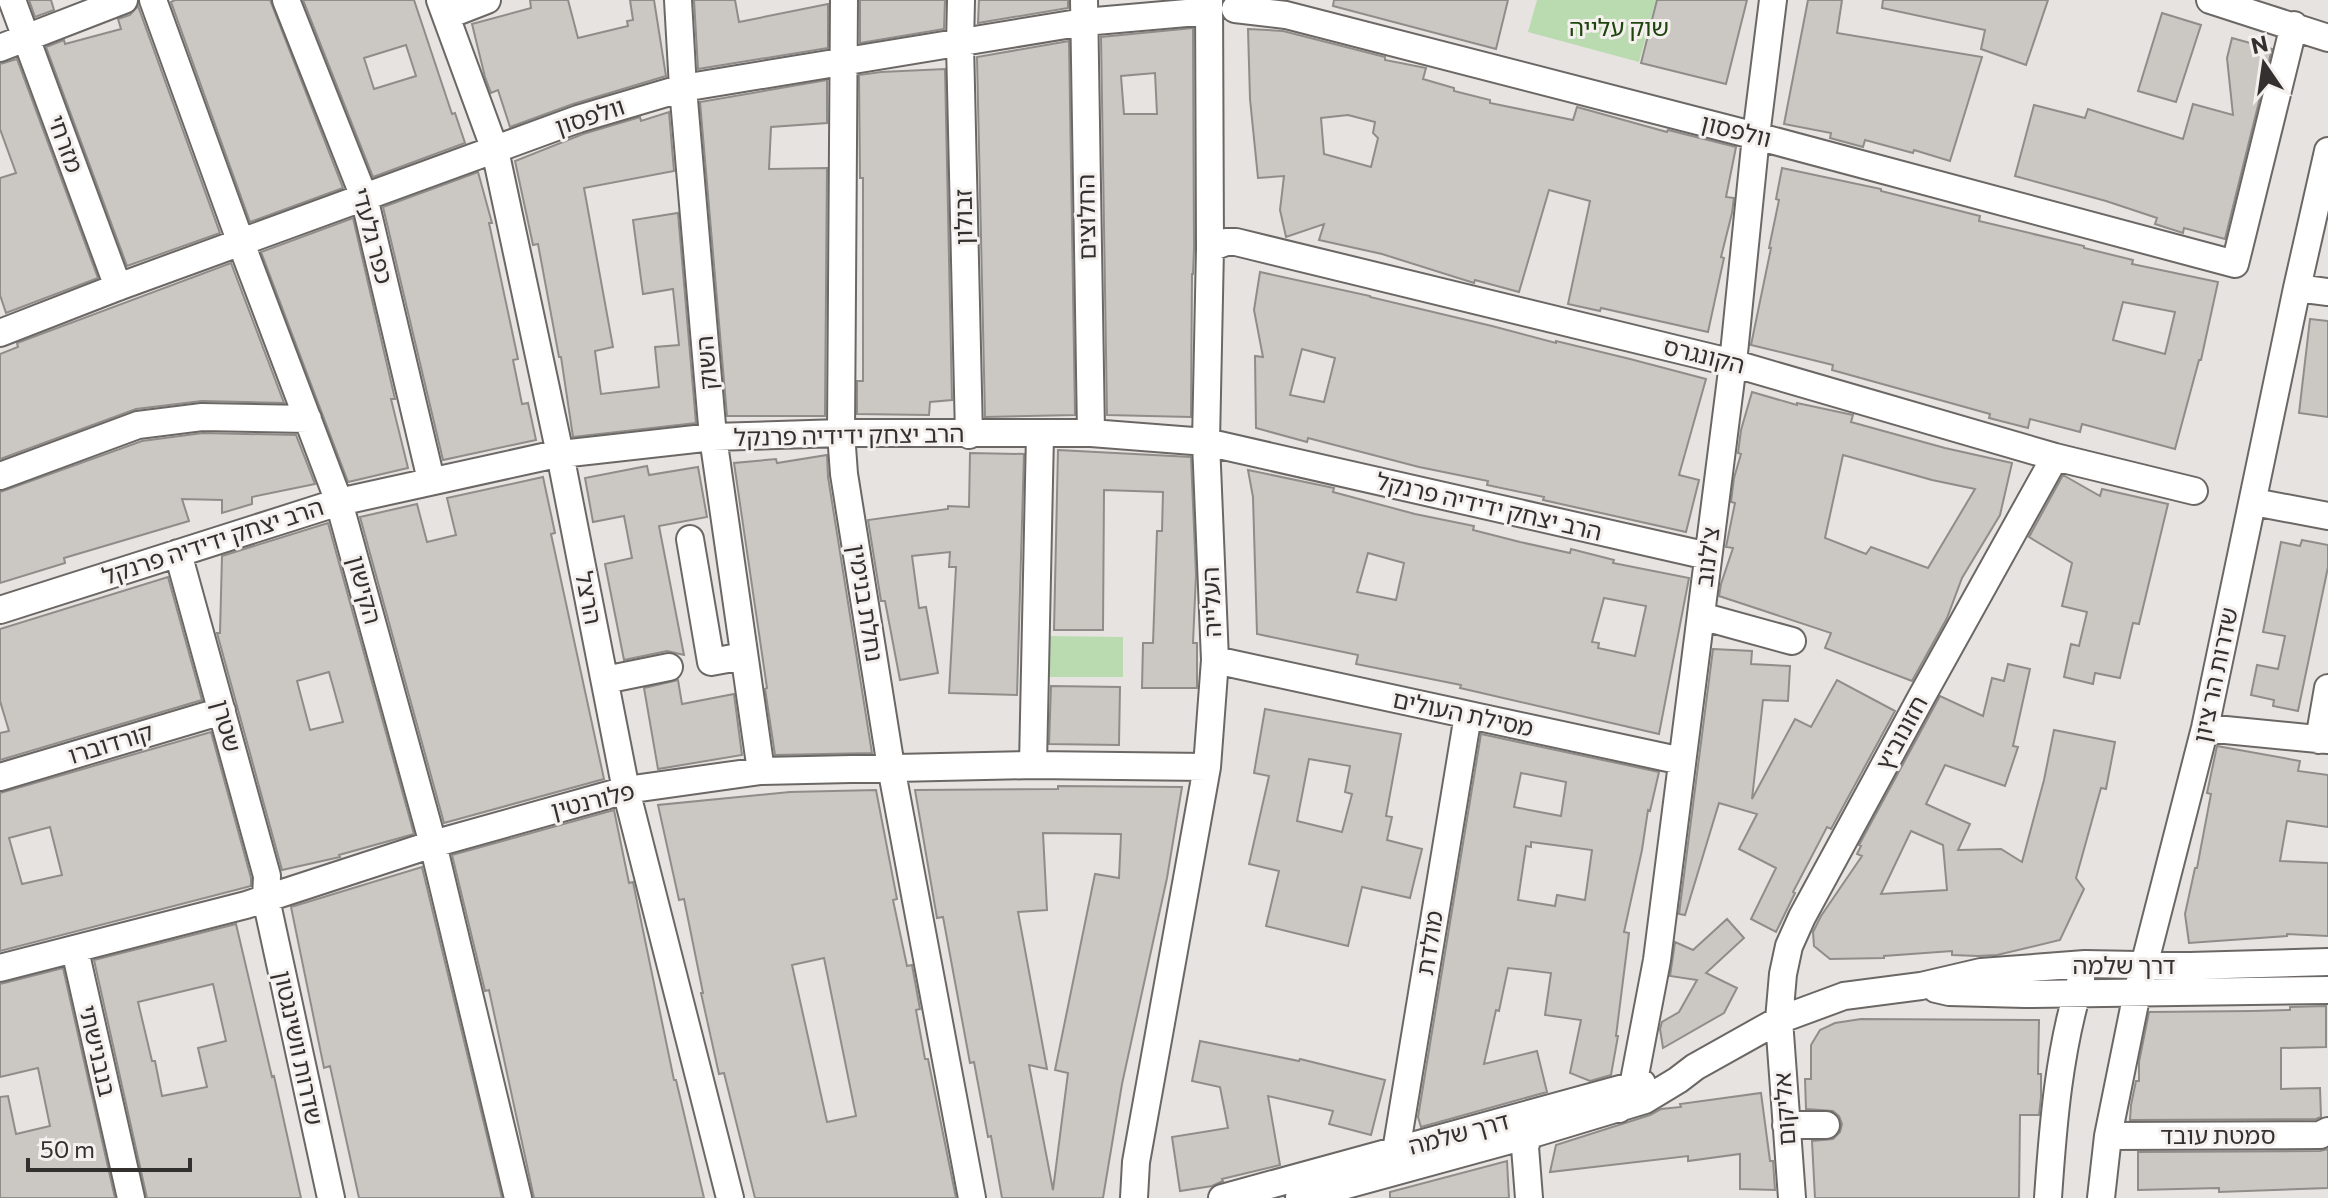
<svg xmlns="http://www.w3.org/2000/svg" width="2328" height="1198" viewBox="0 0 2328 1198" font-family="Commissioner,'Noto Sans Hebrew',sans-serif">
<rect width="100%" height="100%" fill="#e7e3e0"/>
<path fill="#badbb0" d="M1537 0H1656L1639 62 1528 32Z
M1047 636 1123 637V677H1046Z"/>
<path fill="#cbc8c4" stroke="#8f8d89" stroke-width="2" fill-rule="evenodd" d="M29 0H51L54 10 35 17Z
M175 0H270L343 188 250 222 171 2Z
M303 0H414L452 114 455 113 465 143 373 177ZM406 45 416 76 374 89 364 58Z
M530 0H568L578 38 628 26 627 21 633 20 630 0H654L666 76 573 104 510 127 498 90 491 93 485 77 472 24 531 8Z
M694 0H735L739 22 828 4V48L698 69Z
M860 0H945L944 29 860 43Z
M979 0H1068V8L978 23Z
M1334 0H1508L1496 49 1333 6Z
M1657 0H1747L1726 84 1641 63Z
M1808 0H1842L1837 33 1982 57 1950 161 1914 150 1913 153 1865 140 1863 147 1830 138 1831 133 1784 124Z
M1883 0H2048L2026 65 1981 49 1985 30 1882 8Z
M138 6 220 233 127 266 46 47 64 40 65 44 121 29 118 19 130 15Z
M2162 13 2201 25 2176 102 2138 91Z
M1193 28 1194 248 1193 274H1192L1191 417 1107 415 1101 37ZM1155 73 1157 114H1124L1121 76Z
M1248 29 1283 31 1385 57V60L1426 68 1423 79 1454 88V91L1490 100V103L1573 120 1577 107 1667 132 1668 130 1736 147 1726 197 1734 198 1732 213 1721 257 1724 258 1708 332 1601 308 1600 311 1568 304 1590 201 1549 190 1519 292 1475 280 1474 283 1382 254 1319 240 1324 224 1286 237 1280 210 1284 176 1258 178 1250 99ZM1348 115 1375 122 1373 133 1378 138 1371 167 1324 154 1321 118Z
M2232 38 2272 49 2225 239 2184 228 2183 233 2155 224 2157 218 2106 201 2015 176 2034 105 2085 118 2088 109 2183 139 2193 104 2233 115 2227 58Z
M1069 41 1075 415 985 417 977 57Z
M17 59 98 278 6 313 0 295V178L16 173 0 129V64Z
M945 69 952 400 930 402 929 415 857 414V381H863V178H860L859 75 881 72Z
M827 80V123L771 127 769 169 827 168 825 416H727L700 102Z
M669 112 674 171 584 188 613 347 595 351 601 394 659 387 655 347 679 345 673 289 643 294 633 220 678 213 696 423 573 437 561 357H559L538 244 533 245 515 161 583 134 640 117 641 121Z
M1782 168 1881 189V191L1980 216 1979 221 2084 246V248L2133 260 2132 264 2218 282 2201 360H2199L2175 449 2082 424 2080 432 2030 419 2028 428 1989 418 1990 414 1832 370 1833 365 1751 345 1771 248H1769L1779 200 1776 199ZM2123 302 2175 312 2165 354 2113 340Z
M478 172 492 223H489L518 359 513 360 522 404 528 403 536 440 443 460 383 207Z
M353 218 395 399H391L408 468 348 482 261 252Z
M231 263 284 403 202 401 136 409 0 459V354L18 347 17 343Z
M1260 272 1370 296V297L1492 326 1556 343V341L1630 359 1706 379 1679 475 1699 480 1686 532 1543 500 1544 497 1487 485 1488 481 1419 467 1308 438 1307 442 1256 428 1255 356 1263 357 1254 310ZM1302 349 1335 358 1324 402 1290 395Z
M2310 319 2328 321V417L2299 413Z
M1752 392 1797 405V403L1853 415 1851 422 1945 448 2012 463 2000 515 1962 578 1947 618 1912 681 1825 648 1831 633 1719 596 1721 584 1733 548 1726 547 1735 503 1731 502 1734 478 1741 454 1738 453 1741 430ZM1843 455 1932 480 1975 489 1928 568 1871 547 1866 554 1825 538Z
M203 433 296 435 315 484 252 497V504L222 513V500L182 499 189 521 64 558 65 563 0 583V492L142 441Z
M1058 450 1191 457 1196 575 1193 643H1197V688H1142L1143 643H1153L1157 531H1162L1163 492 1104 490 1103 630H1054Z
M970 453 1024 454 1017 695 949 693 956 567H949L950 552 912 556 919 608 926 607 938 673 900 680 885 601H881L868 520 948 509V506L969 507Z
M827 455 828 477 872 753 775 755 765 689 767 688 734 463 776 459 777 463Z
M647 466 649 475 698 467 707 517 659 526 684 655 667 651 624 660 605 564 632 558 624 516 593 522 585 478Z
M1248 470 1334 488 1333 492 1415 514 1474 526 1473 530 1520 542 1570 553 1571 549 1614 560 1613 563 1689 578 1659 734 1460 688 1461 685 1356 664 1358 655 1257 634 1253 497ZM1368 553 1404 563 1396 600 1357 592ZM1604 598 1646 606 1635 656 1598 648 1599 643 1592 642Z
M2063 475 2100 496 2102 489 2168 504 2139 624 2133 623 2120 678 2095 673 2093 684 2064 677 2071 644 2079 646 2087 612 2062 606 2072 563 2029 537Z
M543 477 555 533 551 534 604 779 444 823 360 517 417 504 427 542 456 535 447 498Z
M328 523 414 834 339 855 340 857 282 870 217 633H220L222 556ZM329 672 343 722 310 730 297 681Z
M2302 540 2328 545V567L2298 711 2273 706 2274 700 2251 695 2257 665 2278 669 2285 636 2263 632 2281 542 2300 546Z
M168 577 202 700 0 760V733L9 731 0 701V629Z
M1713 649 1752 651 1751 664 1790 666 1788 701 1763 700 1752 799 1795 719 1811 727 1837 680 1895 711 1831 829 1827 827 1793 892 1795 893 1776 932 1751 919 1776 868 1739 849 1757 814 1719 803 1685 915 1679 914Z
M2008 664 2030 669 2013 746 2018 747 2005 786 1945 765 1926 804 1970 824 1958 850 2001 849 2022 862 2044 780 2054 730 2115 742 2106 789 2101 788 2076 878 2084 889 2060 940 1997 955 1978 956 1952 955V951L1884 956V958L1830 959 1814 946 1813 932 1821 916 1862 856 1857 854 1861 846 1859 845 1940 696 1983 716 1992 678 2004 681ZM1911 831 1943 845 1947 890 1881 894Z
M678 680 682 704 734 694 742 755 658 769 644 688Z
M1051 686 1120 687 1119 745 1049 744Z
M1265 709 1401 734 1386 816 1392 817 1387 840 1422 849 1410 898 1362 887 1348 946 1266 926 1279 871 1249 864 1269 776 1254 773ZM1309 759 1350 766 1345 792 1352 794 1342 832 1297 821Z
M211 732 251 878V886L0 951V793ZM50 827 62 875 22 884 9 838Z
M1481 734 1659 772 1650 811 1648 810 1642 850 1624 932 1629 933 1616 1036H1618L1611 1075 1590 1081 1570 1073 1581 1020 1545 1015 1551 973 1508 968 1499 1011 1496 1010 1484 1064 1537 1051 1547 1092 1421 1127 1418 1117ZM1521 773 1566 782 1561 816 1514 807ZM1531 842 1592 850 1585 900 1557 895 1555 906 1518 900 1526 846 1531 847Z
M2217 746 2300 761 2298 771 2328 775V827L2287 821 2280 861 2328 863V936L2287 934V936L2189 943 2185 914 2195 868H2197L2211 794 2207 793Z
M1058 786 1182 787 1167 878 1122 1084 1103 1198H1002L991 1136 988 1137 974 1062 970 1063 943 917 937 918 915 790 1058 789ZM1043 833 1121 834 1119 878 1095 874 1055 1070 1068 1073 1053 1190 1029 1065 1047 1069 1018 912 1047 910Z
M876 790 897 899 893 900 907 966 912 965 920 1009 916 1010 925 1059H928L956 1198H755L724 1073 719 1074 701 993H703L684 899 679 900 658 805 790 792ZM824 958 856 1116 827 1122 792 965Z
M614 810 629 883 633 882 674 1080H676L704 1198H534L489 990 485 991 452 855Z
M422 867 502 1198H359L330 1066 324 1068 291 907Z
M1727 919 1744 938 1706 973 1737 988 1724 1013 1663 1048 1660 1029 1662 1022 1679 1012 1697 980 1670 976 1675 942 1693 950Z
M236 924 272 1077 274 1076 301 1198H147L94 960ZM213 984 226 1041 198 1048 207 1087 162 1096 155 1061H152L138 1002Z
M63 968 115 1198H0V1097L8 1096 16 1134 50 1126 38 1068 0 1077V984Z
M2326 1006V1047L2281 1048V1089L2320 1088 2321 1117 2316 1119 2130 1120 2131 1105 2136 1081H2139V1062L2149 1012 2252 1011 2290 1010V1007Z
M1861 1019 2039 1020 2038 1074H2041V1097L2039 1115H2020L2019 1198H1815L1812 1141 1833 1139 1840 1132 1842 1124 1839 1116 1833 1111 1806 1109 1805 1079H1811V1045L1820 1030 1835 1023Z
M1200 1041 1299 1061 1300 1059 1385 1080 1371 1135 1329 1124 1333 1111 1268 1096 1280 1165 1222 1179 1223 1181 1212 1186 1180 1191 1172 1137 1228 1128 1220 1087 1192 1081Z
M1761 1093 1770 1161H1773L1775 1190 1740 1189V1154L1688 1161V1156L1550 1172 1556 1145 1650 1115 1661 1109 1681 1107 1680 1104Z
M2328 1149V1188L2219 1192V1188L2138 1190V1152L2320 1151Z
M1507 1161 1509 1198H1390V1192Z"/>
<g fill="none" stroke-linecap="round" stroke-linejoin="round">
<g stroke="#6b6765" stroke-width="30">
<path id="minor" d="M12 0 118 287
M153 0 241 243 339 502 433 844 518 1198
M286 0 364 197 431 480
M440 0 495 150 560 454 626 790 730 1198
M678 0 683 88 713 437 761 771
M844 0 841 433 844 474 891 767 972 1198
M961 0 960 44 969 435
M1084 0 1091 433
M2210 0 2328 38
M1235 9 1286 15 1756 136 2235 264 2294 25
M446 16 487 0
M0 48 124 0
M1210 248 1226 242H1236L1725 361 2055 457 2194 491
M2297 288 2328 292
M0 333 118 287 578 119 683 88 1084 22 1209 11
M0 476 138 425 202 417 308 419
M2254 502 2328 516
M690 539 711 662 744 656
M178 553 267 876 266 899 331 1198
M0 610 339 502 552 455 713 437 841 433H1091L1206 442 1708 556
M1701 616 1792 641
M1215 660 1682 761
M605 680 669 667
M2205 728 2328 740
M2319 740 2328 688
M1033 765 1040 434
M0 777 222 711
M75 950 131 1198
M0 968 246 905 433 844 626 790 761 771 1033 765 1207 767
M1936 989 1949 992 2025 994 2328 990
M1619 1109 1633 1086 1657 960 1733 363 1756 136 1773 0
M1786 1125H1826
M2108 1136 2320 1135 2328 1131
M1401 1165 1396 1151 1468 715
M1134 1198 1136 1162 1207 767 1215 660 1206 442 1210 248 1209 0
M1222 1198 1642 1083
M1299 1198 1529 1135 1645 1100 1678 1080 1695 1067 1779 1020 1844 996 1921 986 1981 972 2085 964 2190 966 2328 962
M1529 1198 1525 1147 1529 1135
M1792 1198 1779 1020 1783 974 1789 946 1802 917 1922 696 2055 457
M2048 1198C2053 1124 2059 1050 2081 979
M2101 1198 2108 1136 2137 993 2205 728 2297 288 2328 151"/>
</g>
<use href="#minor" stroke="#fff" stroke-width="26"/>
</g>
<g text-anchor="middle" stroke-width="6" stroke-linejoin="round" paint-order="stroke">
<g font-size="24" fill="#1f450f" stroke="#f4f0ed">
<text x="1619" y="36">שוק עלייה</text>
</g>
<g font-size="24" fill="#333130" stroke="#f4f0ed">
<text transform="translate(590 117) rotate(-18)" y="8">וולפסון</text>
<text transform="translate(1736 131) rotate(14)" y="8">וולפסון</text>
<text transform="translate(65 144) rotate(70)" y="8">מזרחי</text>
<text transform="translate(964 217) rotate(-91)" y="8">זבולון</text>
<text transform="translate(1087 217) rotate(-91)" y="8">החלוצים</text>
<text transform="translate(372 236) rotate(75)" y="8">כפר גלעדי</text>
<text transform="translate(1704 356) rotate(14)" y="8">הקונגרס</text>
<text transform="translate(707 363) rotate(-95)" y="8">השוק</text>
<text transform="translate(849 436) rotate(-1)" y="8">הרב יצחק ידידיה פרנקל</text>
<text transform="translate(1489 507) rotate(13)" y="8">הרב יצחק ידידיה פרנקל</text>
<text transform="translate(213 542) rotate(-18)" y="8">הרב יצחק ידידיה פרנקל</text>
<text transform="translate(1708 557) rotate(-83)" y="8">צ'לנוב</text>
<text transform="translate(364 590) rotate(75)" y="8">הקישון</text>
<text transform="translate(588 598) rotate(79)" y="8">הרצל</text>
<text transform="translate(1212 602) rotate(-92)" y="8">העלייה</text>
<text transform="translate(865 603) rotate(81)" y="8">נחלת בנימין</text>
<text transform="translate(2216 675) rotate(-78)" y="8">שדרות הר ציון</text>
<text transform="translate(1463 714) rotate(12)" y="8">מסילת העולים</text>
<text transform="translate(226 726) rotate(75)" y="8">שטרן</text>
<text transform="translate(1902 733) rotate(-61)" y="8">חזונוביץ</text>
<text transform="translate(111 744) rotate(-17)" y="8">קורדוברו</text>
<text transform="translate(593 801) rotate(-14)" y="8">פלורנטין</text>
<text transform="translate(1430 943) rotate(-81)" y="8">מולדת</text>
<text x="2124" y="974">דרך שלמה</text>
<text transform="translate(298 1048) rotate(78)" y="8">שדרות וושינגטון</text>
<text transform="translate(97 1051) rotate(77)" y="8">בנבנישתי</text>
<text transform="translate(1785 1109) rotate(-94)" y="8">אליקום</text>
<text transform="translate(1459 1134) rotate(-15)" y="8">דרך שלמה</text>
<text x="2218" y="1144">סמטת עובד</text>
</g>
</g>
<g transform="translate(2264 64) rotate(347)" stroke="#f4f0ed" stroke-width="6" paint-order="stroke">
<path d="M0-6L14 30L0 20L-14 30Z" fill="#333130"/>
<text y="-12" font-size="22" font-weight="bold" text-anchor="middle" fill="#333130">N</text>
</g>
<path d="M28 1158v12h162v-12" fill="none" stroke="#333130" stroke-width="4"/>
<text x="40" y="1158" font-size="24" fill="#333130" stroke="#f4f0ed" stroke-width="6" paint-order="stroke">50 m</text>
</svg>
